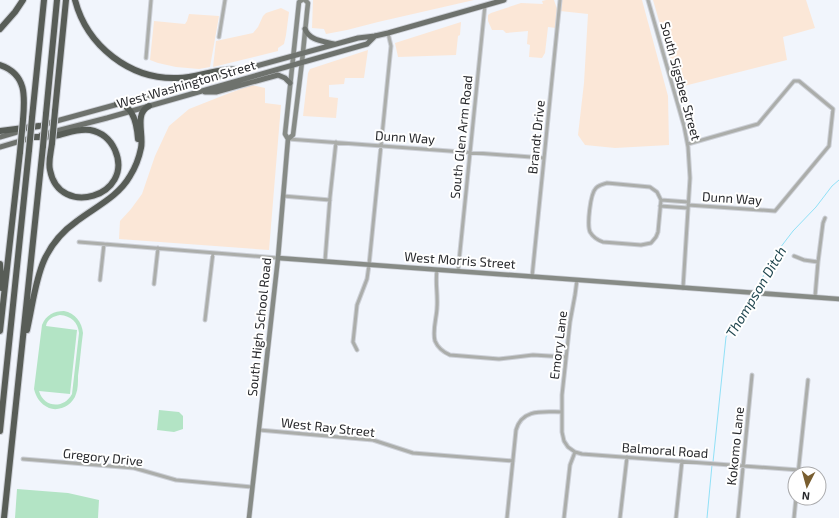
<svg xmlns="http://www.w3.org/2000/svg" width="839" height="518" viewBox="0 0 839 518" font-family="'Exo 2',sans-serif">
<rect width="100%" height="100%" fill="#f1f5fc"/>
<path fill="#fbe7d7" d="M313 0H474L378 22 347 30 326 34 324 29 312 28Z
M546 0H554L558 12 556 28 548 27 545 53 542 58 529 57 530 45 527 44 528 31 506 33 503 30H492L488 21V15L491 13 521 3 543 4 542 1Z
M561 0H642L668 96 669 145 615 148 585 145 578 135 584 83 588 14 560 11Z
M653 0H806L815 28 783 37 787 60 684 86 675 76Z
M281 8 289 12 286 35 284 44 278 48V51L213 67 216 41 253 33 258 27 263 16 266 13Z
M189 14 219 16 210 67 199 69 176 67 158 63 150 60 154 21 185 24 187 21Z
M461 22 460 35 458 36 456 55 398 57 395 43Z
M368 50 364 78H345L344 84 329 85V97L338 98 336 118 303 116 308 73 310 69Z
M252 85 265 88V103L281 105 269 250 119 239 120 221 131 209 142 194 155 156 169 126 189 109 227 94Z"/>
<path fill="#b3e4c5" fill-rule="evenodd" d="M64 311C75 313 82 322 83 333 81 347 80 362 78 376 78 382 78 389 76 394 73 405 59 412 49 408 40 404 36 397 34 389L42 325C46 315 54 311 64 311ZM60 315C71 316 78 322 79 333L72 394C64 409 44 408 39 391L70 394 77 330 46 326C47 319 54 316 60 315Z
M159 410 179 412 183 416V429L174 432 157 430Z
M17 489 68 493 99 500 98 518H15Z"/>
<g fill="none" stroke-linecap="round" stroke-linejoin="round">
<path stroke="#91e1f7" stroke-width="1" d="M755 290 780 248 793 231 816 207 832 186 839 180
M713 462 726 337 752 295
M707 518 712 465"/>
<g stroke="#cdd0d7" stroke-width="5">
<path id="street" d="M648 0 684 126 688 147 690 178 683 288
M219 37 225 0
M146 58 151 0
M288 139 544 158
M688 144 758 124 794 81H799L833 109 829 146 775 211 688 205
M607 183 650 187 657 192 661 200 658 232 656 237 651 243 641 245 603 242C597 240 593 237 590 232 587 225 590 194 596 188 599 185 603 184 607 183Z
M283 196 330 200
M661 200 688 202
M660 206 688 208
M79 242 278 258
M794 256 804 260 818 262
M325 261 330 197 336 142
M437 270C435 282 438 294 437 307 437 317 432 330 435 341 438 348 443 352 450 355L499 359 533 355 566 357
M458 271 485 5
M532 277 560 0
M100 280 104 244
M577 280 575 295 570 322 562 395V432L564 441 568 447 575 452 582 454 799 470
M154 284 158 248
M815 297 818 262 823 223 825 218
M205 320 213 253
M357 350 353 342 357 305 367 279 369 265 391 46 388 33
M259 430 373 440 413 453 513 461
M23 459 134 468 176 480 252 487
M798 474 808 380
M507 518 516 430C522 408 544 412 562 412
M564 518 570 465 575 452
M620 518 627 457
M676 518 682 461
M738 518 752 375
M794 518 796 498"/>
</g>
<g stroke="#cdd0d7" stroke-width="6">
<path id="secondary" d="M288 139 293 135 302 62 307 12 308 3 305 0
M278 258 839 299
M249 518 278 258 288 139 285 134 299 2 302 0"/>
</g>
<g stroke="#cdd0d7" stroke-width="7">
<path id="primary" d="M305 29C310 41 323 41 334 44
M205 92H216L278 75 285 78 290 83
M42 125 358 38 375 36 388 33 504 0
M41 135 107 118 367 44 375 36
M0 137 24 130
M0 147 34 137"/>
</g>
<g stroke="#cdd0d7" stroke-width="8">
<path id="highway" d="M75 0C87 46 130 80 178 78 194 78 210 71 226 70 231 69 236 70 241 70
M0 29 15 12 23 0
M0 65C27 74 25 97 23 120
M117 104C134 104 137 126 138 139
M55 111 66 0
M46 114 57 0
M32 118 44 0
M0 131 39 126
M33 137C39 137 47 137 54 136 66 134 77 128 90 130 101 132 110 139 115 150 135 196 59 219 50 170 48 162 51 152 52 143
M0 264 2 288
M27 330C37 286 36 250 77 221 95 207 118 197 130 176 135 168 139 158 141 148 144 135 134 113 149 106
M0 331 20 152
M0 431 29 150
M4 518 43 146"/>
</g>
<use href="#street" stroke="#abadaa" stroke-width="3"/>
<use href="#secondary" stroke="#878b86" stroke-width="4.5"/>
<use href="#primary" stroke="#6e726d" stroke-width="5"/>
<use href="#highway" stroke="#585d57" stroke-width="6"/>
<g stroke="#cdd0d7" stroke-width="8" stroke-linecap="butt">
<path id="highway-bridge" d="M52 143 55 111
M43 146 46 114
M29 150 32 118
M20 152 23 120"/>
</g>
<use href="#highway-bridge" stroke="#585d57" stroke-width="6"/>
</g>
<g text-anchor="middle" stroke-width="4" stroke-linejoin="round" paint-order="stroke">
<g font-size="13" fill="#28292c" stroke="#fff">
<text transform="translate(681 81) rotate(75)" y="5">South Sigsbee Street</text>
<text transform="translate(186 84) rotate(-16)" y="5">West Washington Street</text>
<text transform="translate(405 137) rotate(4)" y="5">Dunn Way</text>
<text transform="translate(461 137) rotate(-84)" y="5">South Glen Arm Road</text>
<text transform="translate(536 137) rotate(-84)" y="5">Brandt Drive</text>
<text transform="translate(732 198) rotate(4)" y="5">Dunn Way</text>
<text transform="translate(460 260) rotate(4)" y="5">West Morris Street</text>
<text transform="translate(259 327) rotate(-84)" y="5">South High School Road</text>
<text transform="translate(558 345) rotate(-83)" y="5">Emory Lane</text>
<text transform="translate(328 427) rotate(6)" y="5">West Ray Street</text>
<text transform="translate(735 446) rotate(-84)" y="5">Kokomo Lane</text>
<text transform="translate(665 450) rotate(4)" y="5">Balmoral Road</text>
<text transform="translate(103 457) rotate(6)" y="5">Gregory Drive</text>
</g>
<g font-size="14" font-style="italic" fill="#214750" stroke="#fff">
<text transform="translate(756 292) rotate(-59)" y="5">Thompson Ditch</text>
</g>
</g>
<g transform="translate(807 486) rotate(186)"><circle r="19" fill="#ffffff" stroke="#a9a9ab"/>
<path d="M0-3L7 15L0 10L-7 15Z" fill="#795e30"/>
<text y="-6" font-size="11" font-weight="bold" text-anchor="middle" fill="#28292c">N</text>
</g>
</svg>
